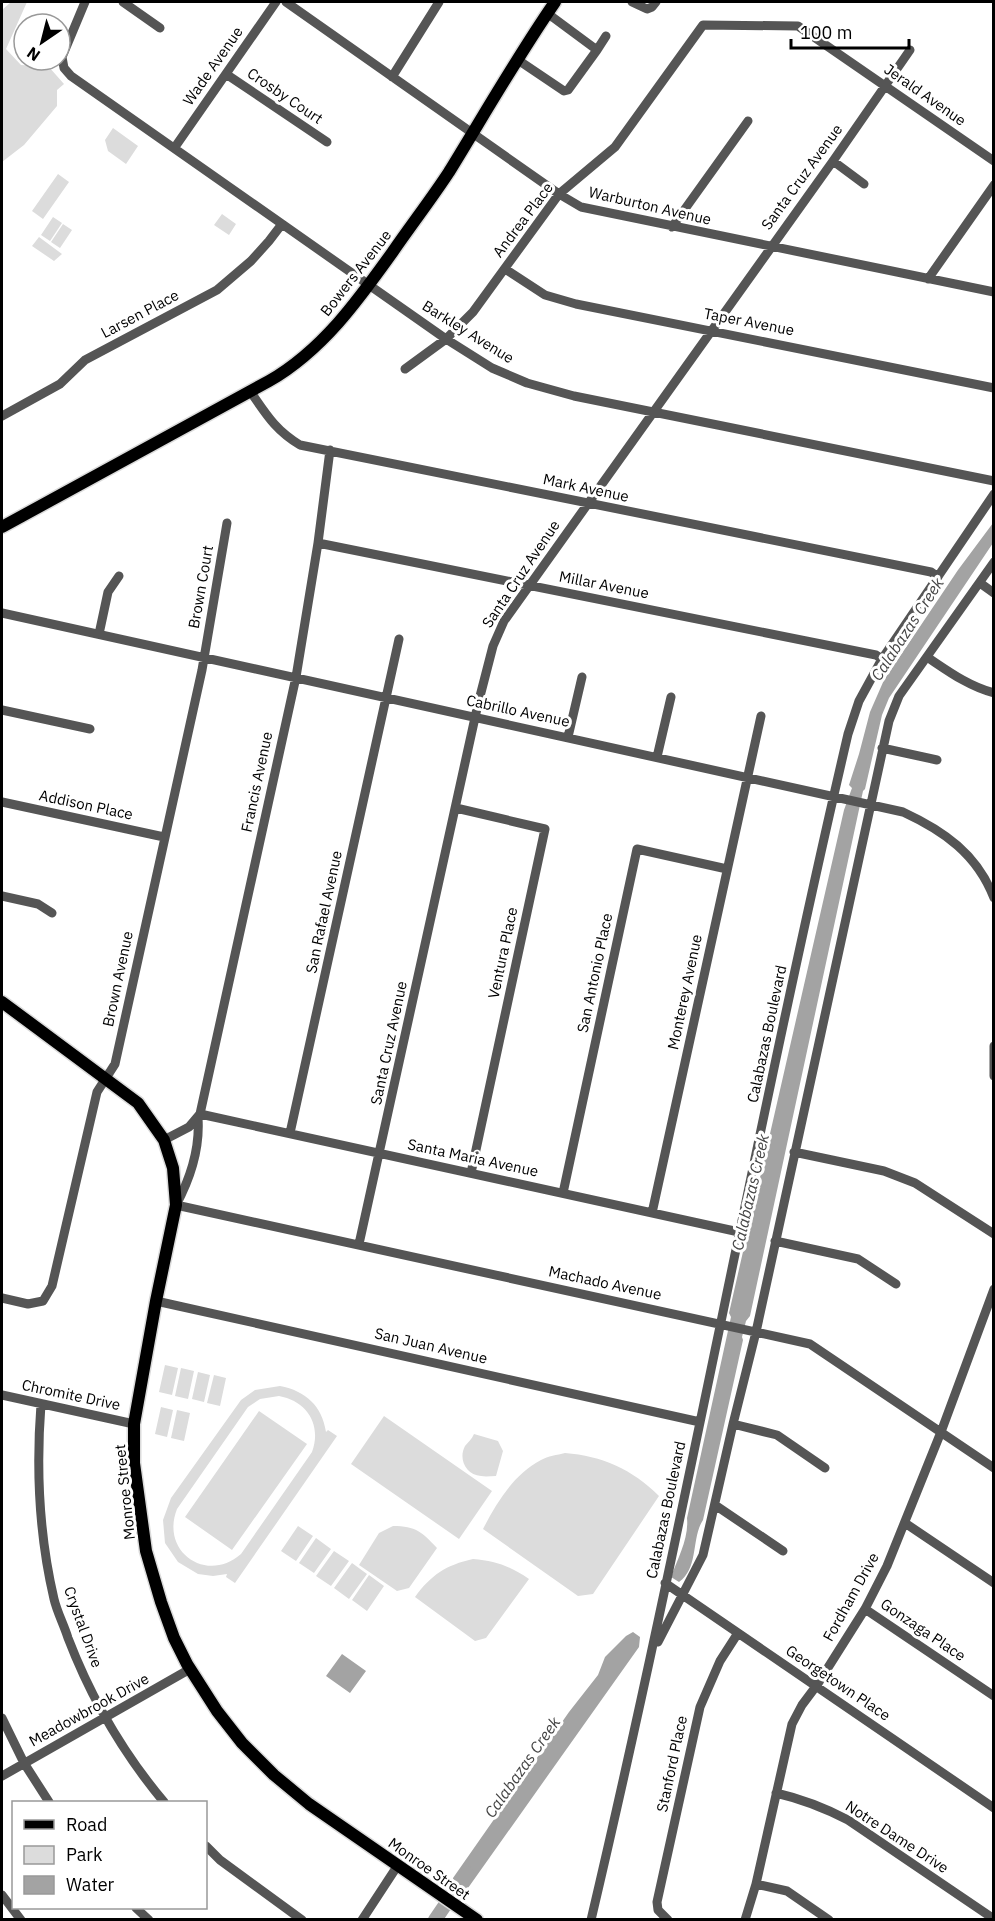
<svg xmlns="http://www.w3.org/2000/svg" width="995" height="1921" viewBox="0 0 995 1921" font-family="'IBM Plex Sans',sans-serif">
<rect width="100%" height="100%" fill="#fff"/>
<path fill="#dcdcdc" fill-rule="evenodd" d="M11 2H27L6 49 21 65 49 67 64 84 57 90V106L24 145 2 162V10Z
M113 128 138 146 126 164 108 151 105 140Z
M58 174 69 182 43 219 32 211Z
M222 214 236 224 229 235 214 225Z
M53 217 62 223 50 241 41 235Z
M63 224 72 230 60 248 51 242Z
M39 237 62 254 54 261 32 246Z
M165 1365 178 1368 172 1395 159 1392Z
M181 1368 194 1371 188 1399 175 1396Z
M198 1372 210 1375 204 1402 192 1399Z
M214 1375 226 1378 220 1406 207 1403Z
M280 1386C306 1391 322 1406 326 1432L328 1430 337 1436 235 1583 226 1577 227 1574 213 1576 198 1574 178 1562 165 1543 163 1520 171 1498 241 1400 255 1390ZM279 1396C307 1401 322 1425 312 1452L241 1554C207 1584 160 1552 177 1509L248 1407 260 1399Z
M161 1407 173 1410 167 1437 155 1434Z
M177 1410 190 1413 184 1441 171 1438Z
M259 1411 307 1444 232 1550 185 1517Z
M384 1416 492 1491 459 1539 351 1464Z
M474 1434 498 1441 503 1451 496 1476C491 1476 486 1477 481 1476 466 1475 458 1459 465 1446 468 1442 472 1439 474 1434Z
M565 1453C602 1456 632 1469 659 1496L593 1594 578 1596 483 1529C497 1502 514 1474 541 1460 548 1456 557 1455 565 1453Z
M298 1526 313 1536 296 1561 281 1551Z
M393 1526C416 1526 422 1532 437 1548L409 1588 397 1591 359 1565 379 1533Z
M316 1538 331 1549 314 1573 299 1563Z
M334 1551 349 1561 331 1586 316 1576Z
M473 1559C496 1561 510 1566 529 1579L486 1638 475 1641 415 1597C431 1575 446 1565 473 1559Z
M352 1563 367 1574 349 1599 334 1588Z
M369 1575 384 1586 367 1611 352 1600Z"/>
<path fill="#a3a3a3" d="M993 523V543L889 698 882 715 865 789 863 791 750 1316 746 1321 742 1337 743 1340 703 1520C691 1538 699 1568 679 1582L671 1577C678 1558 689 1538 687 1518L731 1317 729 1313 844 810 852 788 849 785 859 754 870 712 884 680 958 570Z
M633 1632 640 1637 639 1647 468 1888 462 1891 452 1885 453 1878 569 1712 598 1675 605 1657 626 1636Z
M342 1654 366 1671 350 1693 326 1676Z"/>
<g fill="none" stroke-linecap="round" stroke-linejoin="round">
<path stroke="#a3a3a3" stroke-width="14" d="M435 1920 467 1873"/>
<g stroke="#dbdbdb" stroke-width="15">
<path id="major" d="M2 527 269 381C323 350 359 299 394 250 412 224 432 198 449 172 484 115 517 57 555 2
M2 1002 138 1103 164 1140 173 1168 176 1205 156 1301 134 1424V1463L146 1551 161 1602 174 1638 187 1664 217 1711 242 1743 274 1775 309 1804 477 1920"/>
</g>
<path stroke="#555" stroke-width="9" d="M85 2 62 57 64 68 71 76 446 339 492 368 527 383 574 396 994 481
M123 2 160 28
M286 2 559 194 581 207 994 292
M632 2 647 9 652 7 656 2
M597 50 606 36
M518 60 564 91 568 90 597 50 547 13
M226 74 327 142
M392 77 439 2
M175 147 276 2
M833 161 864 184
M672 227 748 121
M505 269 545 295 576 304 994 388
M928 279 994 185
M405 369 446 339 473 312 559 194 615 147 703 25 798 26 994 161
M250 391C266 414 275 430 300 445L931 572 938 577
M2 416 60 384 85 360 217 290 251 261 269 241 282 224
M318 543 876 655 882 659
M980 583 994 593
M2 613 903 812C944 831 977 854 994 898
M99 634 108 592 119 576
M927 657C948 671 968 686 994 693
M2 710 90 729
M568 737 582 677
M882 748 937 760
M657 757 671 697
M2 802 164 837
M456 808 545 829 471 1173
M2 896 38 904 52 913
M994 1046V1076
M200 1114 739 1232
M198 1118C200 1148 190 1179 176 1205L810 1344 994 1468
M290 1133 399 639
M164 1140 189 1127 200 1114 296 677 318 543 330 450
M794 1152 884 1171 915 1183 994 1234
M563 1193 637 849 727 869
M652 1213 761 716
M775 1241 858 1259 896 1284
M359 1244 478 704 493 646 504 621 833 161 910 50
M2 1298 28 1304 43 1301 52 1286 97 1092 115 1064 202 670 227 523
M156 1301 700 1422
M2 1395 134 1424
M41 1404C36 1469 39 1535 54 1599 57 1612 64 1625 68 1638 91 1698 123 1753 164 1802
M733 1424 777 1435 825 1468
M715 1505 783 1551
M905 1523 994 1583
M665 1583 994 1808
M865 1609 994 1696
M658 1642 703 1555 733 1424 756 1332 889 721 899 696 994 562
M2 1718 24 1763 49 1802
M2 1776 190 1669
M776 1793C802 1799 825 1808 848 1820L994 1919
M206 1846 220 1860 302 1920
M756 1884 787 1891 829 1920
M2 1895 21 1920
M136 1908 149 1920
M362 1920 398 1865
M591 1920C684 1526 756 1128 848 734L859 701 882 659 994 494
M668 1920 658 1910 657 1902 700 1707 720 1661 738 1633
M745 1920 756 1884 792 1724 802 1705 817 1685 865 1609 887 1566 941 1432 994 1289"/>
<use href="#major" stroke="#000" stroke-width="12"/>
</g>
<g text-anchor="middle" stroke-width="6" stroke-linejoin="round" paint-order="stroke">
<g font-size="15" fill="#000" stroke="#fff">
<text transform="translate(213 66) rotate(-55)" y="5">Wade Avenue</text>
<text transform="translate(925 95) rotate(35)" y="5">Jerald Avenue</text>
<text transform="translate(285 96) rotate(34)" y="5">Crosby Court</text>
<text transform="translate(802 177) rotate(-54)" y="5">Santa Cruz Avenue</text>
<text transform="translate(650 206) rotate(13)" y="5">Warburton Avenue</text>
<text transform="translate(523 220) rotate(-53)" y="5">Andrea Place</text>
<text transform="translate(356 273) rotate(-52)" y="5">Bowers Avenue</text>
<text transform="translate(140 314) rotate(-28)" y="5">Larsen Place</text>
<text transform="translate(749 322) rotate(11)" y="5">Taper Avenue</text>
<text transform="translate(468 332) rotate(32)" y="5">Barkley Avenue</text>
<text transform="translate(586 488) rotate(12)" y="5">Mark Avenue</text>
<text transform="translate(521 574) rotate(-56)" y="5">Santa Cruz Avenue</text>
<text transform="translate(604 585) rotate(11)" y="5">Millar Avenue</text>
<text transform="translate(201 587) rotate(-80)" y="5">Brown Court</text>
<text transform="translate(518 711) rotate(12)" y="5">Cabrillo Avenue</text>
<text transform="translate(257 782) rotate(-78)" y="5">Francis Avenue</text>
<text transform="translate(86 805) rotate(12)" y="5">Addison Place</text>
<text transform="translate(324 912) rotate(-78)" y="5">San Rafael Avenue</text>
<text transform="translate(503 953) rotate(-78)" y="5">Ventura Place</text>
<text transform="translate(595 973) rotate(-78)" y="5">San Antonio Place</text>
<text transform="translate(118 979) rotate(-78)" y="5">Brown Avenue</text>
<text transform="translate(685 992) rotate(-78)" y="5">Monterey Avenue</text>
<text transform="translate(767 1034) rotate(-78)" y="5">Calabazas Boulevard</text>
<text transform="translate(389 1043) rotate(-78)" y="5">Santa Cruz Avenue</text>
<text transform="translate(473 1158) rotate(12)" y="5">Santa Maria Avenue</text>
<text transform="translate(605 1283) rotate(12)" y="5">Machado Avenue</text>
<text transform="translate(431 1346) rotate(13)" y="5">San Juan Avenue</text>
<text transform="translate(71 1395) rotate(12)" y="5">Chromite Drive</text>
<text transform="translate(125 1492) rotate(-96)" y="5">Monroe Street</text>
<text transform="translate(666 1510) rotate(-78)" y="5">Calabazas Boulevard</text>
<text transform="translate(851 1597) rotate(-61)" y="5">Fordham Drive</text>
<text transform="translate(83 1627) rotate(70)" y="5">Crystal Drive</text>
<text transform="translate(923 1630) rotate(34)" y="5">Gonzaga Place</text>
<text transform="translate(838 1683) rotate(34)" y="5">Georgetown Place</text>
<text transform="translate(89 1710) rotate(-29)" y="5">Meadowbrook Drive</text>
<text transform="translate(672 1764) rotate(-78)" y="5">Stanford Place</text>
<text transform="translate(897 1837) rotate(33)" y="5">Notre Dame Drive</text>
<text transform="translate(429 1869) rotate(35)" y="5">Monroe Street</text>
</g>
<g font-size="16" font-style="italic" fill="#444" stroke="#fff">
<text transform="translate(907 629) rotate(-57)" y="6">Calabazas Creek</text>
<text transform="translate(750 1192) rotate(-77)" y="6">Calabazas Creek</text>
<text transform="translate(522 1767) rotate(-55)" y="6">Calabazas Creek</text>
</g>
</g>
<rect width="995" height="1921" fill="none" stroke="#000000" stroke-width="6"/>
<rect x="12" y="1801" width="195" height="108" fill="#ffffff" stroke="#999999" stroke-width="1.5"/>
<rect x="24" y="1820" width="30" height="9" fill="#000000" stroke="#999999" stroke-width="1.5"/>
<text x="66" y="1831" font-size="18" fill="#000000">Road</text>
<rect x="24" y="1846" width="30" height="18" fill="#dcdcdc" stroke="#999999" stroke-width="1.5"/>
<text x="66" y="1861" font-size="18" fill="#000000">Park</text>
<rect x="24" y="1876" width="30" height="18" fill="#a3a3a3" stroke="#999999" stroke-width="1.5"/>
<text x="66" y="1891" font-size="18" fill="#000000">Water</text>
<g transform="translate(42 42) rotate(215)"><circle r="28" fill="#ffffff" stroke="#999999" stroke-width="1.5"/>
<path d="M0-4.5L10 22L0 15L-10 22Z" fill="#000000"/>
<text y="-9" font-size="16" font-weight="bold" text-anchor="middle" fill="#000000">N</text>
</g>
<path d="M791 39v9h118v-9" fill="none" stroke="#000000" stroke-width="3"/>
<text x="800" y="39" font-size="18" fill="#000000" stroke="#ffffff" stroke-width="4.5" paint-order="stroke">100 m</text>
</svg>
